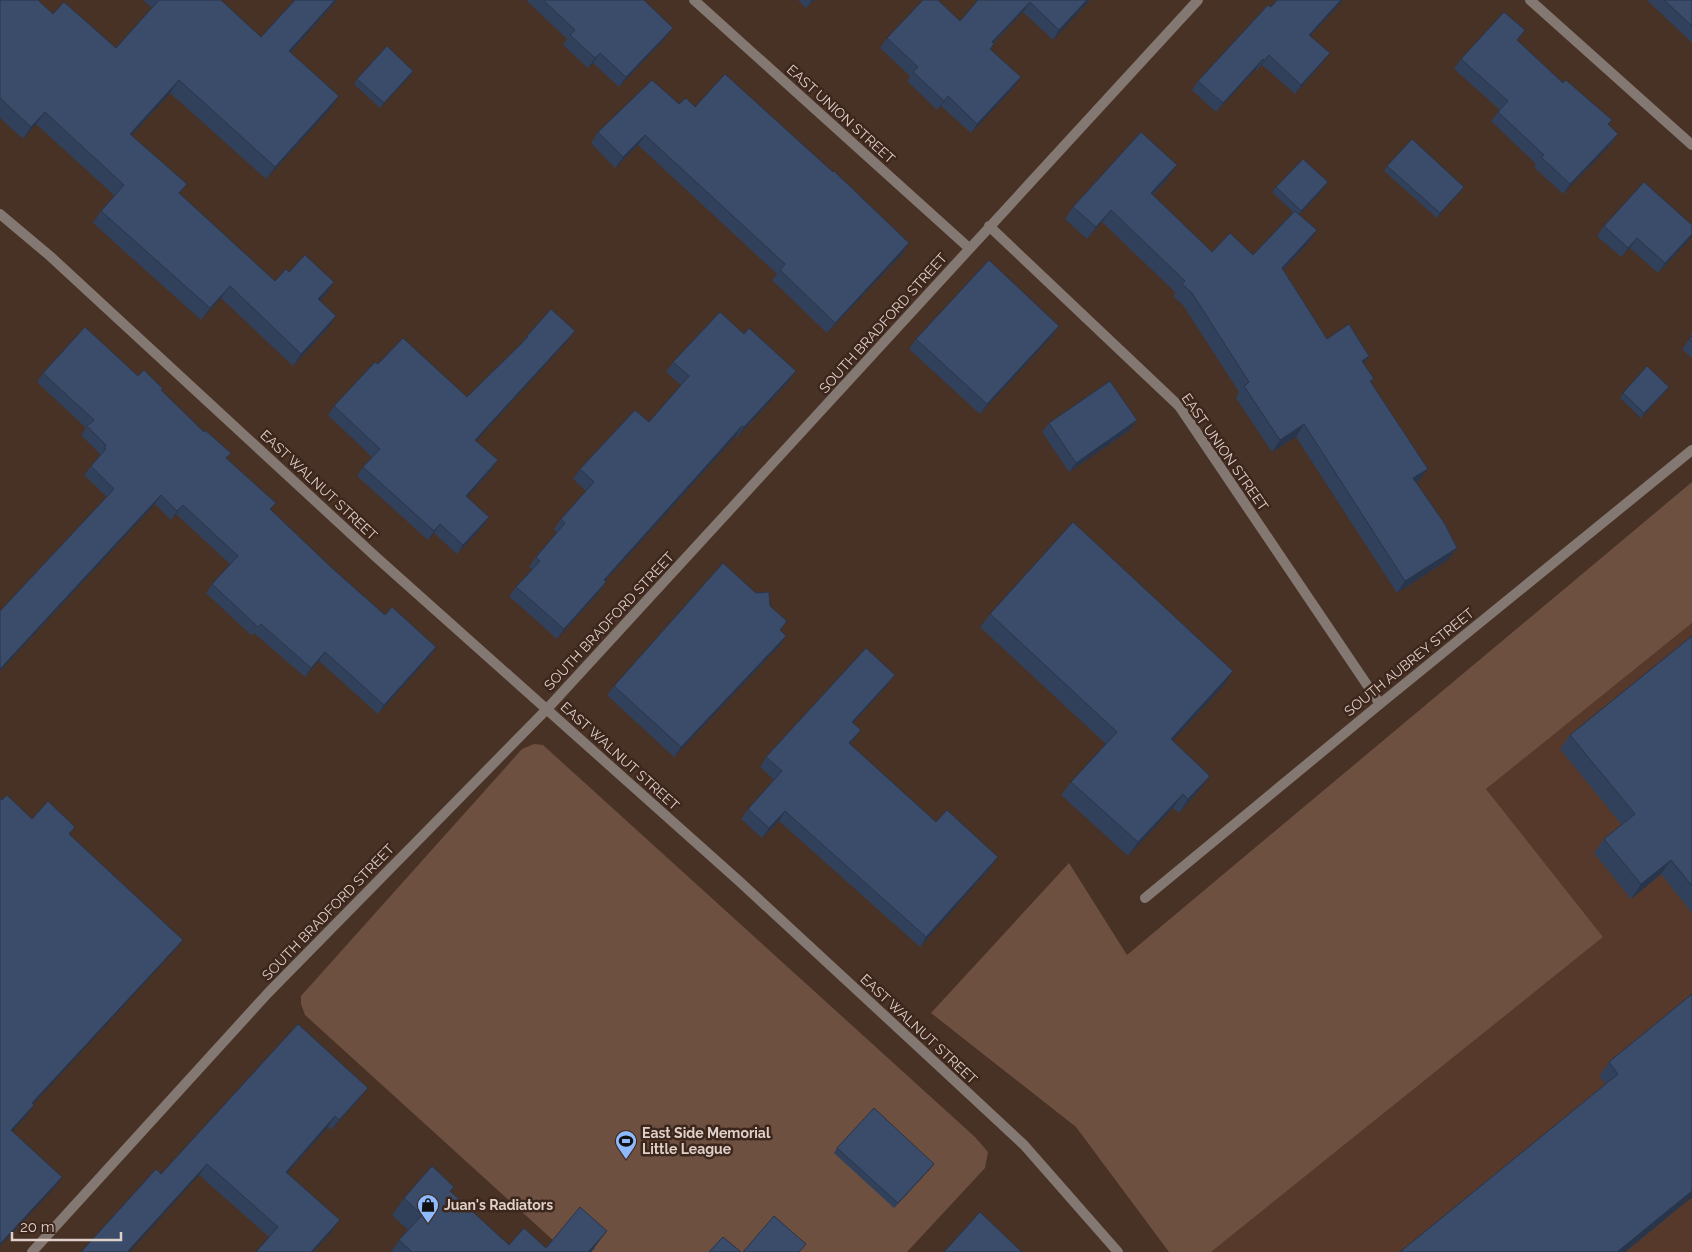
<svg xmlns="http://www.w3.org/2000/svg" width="1692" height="1252" viewBox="0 0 1692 1252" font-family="Raleway,sans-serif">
<rect width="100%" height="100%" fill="#483125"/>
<path fill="#56392a" d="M1692 623V1252H1211L1603 937 1486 789Z"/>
<path fill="#6e5040" d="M1692 482V623L1486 789 1603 937 1211 1252H1169L1076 1127 931 1013 1069 863 1127 955Z
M534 744 543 745 975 1137 988 1152 985 1168 907 1252H566L305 1015 301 1004V996L522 749Z"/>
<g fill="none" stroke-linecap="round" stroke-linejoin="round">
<path stroke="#847872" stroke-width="10" d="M694 0 969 248
M1530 0 1692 145
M0 214 50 256 376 557 739 881 938 1065 1024 1145 1118 1252
M989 226 1179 406 1380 704
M1145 898 1380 704 1692 450
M32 1252 268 993 547 709 1198 0"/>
</g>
<path fill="#32415b" d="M0 0 53 14 116 48 152 8 143 0H221L261 37 295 0H337L291 52 331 108 266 179 170 93 132 135 180 194 275 281 289 272 326 294 320 300 336 316 328 328 293 366 221 298 201 320 93 223 101 211 115 196 36 124 23 139 0 118Z
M526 0H644L673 28 666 37 619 87 593 63 588 68 563 45 567 39Z
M798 0H814L806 8Z
M978 0H1090L1053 40 1023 12 994 43 991 49 1014 87 971 133 941 106 937 110 907 81 910 76 880 48 887 38 960 21Z
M1277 0H1343L1310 36 1323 62 1295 94 1262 65 1257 70 1256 69 1216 112 1192 90 1198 81Z
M1647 0H1692V43Z
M1518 41 1563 83 1612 120 1608 125 1618 134 1611 144 1563 194 1534 167 1536 164 1491 121 1500 110 1454 69 1461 59Z
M413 71 410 76 380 108 354 84 357 79Z
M679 104 695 107 902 254 827 333 772 280 777 274 638 145 615 168 591 143 598 132Z
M1387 166 1464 187 1437 218 1384 171Z
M1169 177 1153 195 1212 252 1253 255 1293 212 1272 192 1276 187H1325L1299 215 1309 242 1283 270 1327 339 1364 364 1374 379 1371 382 1419 481 1416 483 1457 548 1448 560 1397 593 1296 437 1272 452 1236 398 1239 392 1183 305 1173 296 1176 293 1102 222 1087 239 1065 219 1073 207Z
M1604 226 1690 239 1658 273 1630 248 1621 257 1597 236Z
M1059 326 1052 336 980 414 909 349 916 339Z
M575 331 568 340 476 441 492 469 467 497 489 517 483 526 457 554 434 533 428 540 357 476 363 467 372 457 328 415 334 406 378 364 467 397 521 344 527 336Z
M1692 332V358L1682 349 1692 336 1690 335Z
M673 362 789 381 737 437 736 436 605 581 606 582 599 592 557 639 509 596 516 587 532 569 529 567 536 557 557 532 554 529 561 519 586 491 573 479 580 469 649 422 681 385 666 372Z
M43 373 138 376 161 390 227 458 271 510 333 569 385 615 436 647 430 656 378 714 319 661 305 677 254 633 252 636 206 593 212 584 230 564 176 514 171 520 155 504 0 671V611L107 497 84 475 91 466 99 457H98L100 454 81 435 86 428 37 382Z
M1669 387 1665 392 1641 418 1620 398 1623 393Z
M1049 423 1130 430 1069 472 1042 432Z
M770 606 787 621 781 630 780 645 674 757 607 695 614 686Z
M990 614 1224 685 1172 741 1210 776 1200 789 1179 813 1173 808 1128 856 1061 795 1071 782 1106 744 980 627Z
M1692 636V913L1661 874 1631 899 1594 853 1604 839 1622 825 1560 749 1570 735Z
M895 675 888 684 853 723 854 740 850 744 936 822 991 867 920 947 779 821 762 838 741 819 748 809 774 780 760 767 766 757Z
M1692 994V1197L1625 1252H1400L1606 1084 1599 1076 1609 1062Z
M360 1098 331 1130 328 1127 287 1173 333 1230 313 1252H256L269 1237 199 1175 161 1174Z
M837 1148 934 1164 930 1169 894 1208 834 1153Z
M451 1192 509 1245 546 1248H595L591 1252H391L399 1240 408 1230 392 1215 404 1198Z"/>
<path fill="#29354a" d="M335 0H337L281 63 289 51Z
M812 0H814L806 8Z
M1087 0H1090L1053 40 1059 30Z
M1341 0H1343L1303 44 1309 35Z
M1030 2 1023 12 985 51 992 42Z
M673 28 666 37 619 87 626 77Z
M600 53 593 63 588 68 595 58Z
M1330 53 1323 62 1295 94 1301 85Z
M1269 55 1262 65 1257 70 1264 61Z
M1263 59 1256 69 1216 112 1223 103Z
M413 71 410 76 380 108 384 103Z
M1021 77 1014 87 971 133 977 124Z
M179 80 170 93 122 146 130 134Z
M339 96 331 108 266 179 275 167Z
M948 96 941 106 937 110 944 101Z
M45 112 36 124 23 139 31 127Z
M1618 134 1611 144 1563 194 1570 184Z
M645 135 638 145 615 168 623 157Z
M1177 165 1169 177 1142 205 1151 193Z
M1328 182 1325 187 1298 216 1301 211Z
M1464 187 1460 192 1437 218 1440 213Z
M1111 210 1102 222 1087 239 1096 227Z
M1317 230 1309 242 1273 280 1282 268Z
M1692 234V236L1690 239 1658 273 1665 263Z
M1637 238 1630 248 1621 257 1628 248Z
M909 243 902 254 827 333 835 323Z
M334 282 326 294 310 311 318 299Z
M230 286 221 298 201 320 210 308Z
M336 316 328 328 293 366 301 354Z
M1059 326 1052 336 980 414 987 404Z
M575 331 568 340 469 449 475 440Z
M1369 356 1361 368 1362 361Z
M796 371 789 381 737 437 744 427Z
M1669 387 1665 392 1641 418 1644 413Z
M1137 420 1130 430 1069 472 1076 463Z
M1304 424 1296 437 1272 452 1280 440Z
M742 426 736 436 597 590 604 580Z
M498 460 492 469 460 505 466 496Z
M1428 469 1419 481 1405 490 1413 478Z
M161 495 155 504 0 671V669Z
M183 505 176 514 171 520 177 511Z
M489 517 483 526 457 554 463 545Z
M440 524 434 533 428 540 434 531Z
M1457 548 1448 560 1397 593 1405 581Z
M606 582 599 592 557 639 564 629Z
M786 636 780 645 674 757 681 747Z
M436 647 430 656 378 714 384 705Z
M325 652 319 661 305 677 311 668Z
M1233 671 1224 685 1161 753 1171 739Z
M895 675 888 684 845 732 852 722Z
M861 730 854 740 842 753 849 743Z
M1210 776 1200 789 1179 813 1188 799Z
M1183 794 1173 808 1128 856 1138 842Z
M785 811 779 821 762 838 769 828Z
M998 857 991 867 920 947 926 937Z
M1671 860 1661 874 1631 899 1641 884Z
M183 940 176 949 26 1112 32 1103Z
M368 1088 360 1098 331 1130 339 1120Z
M34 1105 28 1114 5 1139 11 1130Z
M335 1116 328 1127 278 1183 286 1172Z
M207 1164 199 1175 130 1252H128Z
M934 1164 930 1169 894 1208 898 1203Z
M62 1177 56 1186 0 1246V1244Z
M1692 1191V1197L1625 1252H1617Z
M340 1220 333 1230 313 1252H311Z
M607 1231 591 1252H588Z"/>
<path fill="#3a4c6a" stroke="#29354a" d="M0 0H38L53 14 64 2 116 48 159 0H221L261 37 295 0H335L289 51 339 96 275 167 179 80 130 134 187 184 179 193 275 281 286 269 289 272 305 255 334 282 318 299 336 316 301 354 230 286 210 308 101 211 124 185 45 112 31 127 0 98Z
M543 0H644L673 28 626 77 600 53 595 58 570 35 575 30Z
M923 0H938L960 21 978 0H1087L1059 30 1030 2 992 42 994 44 990 49 1021 77 977 124 948 96 944 101 913 72 918 67 887 38Z
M1277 0H1341L1309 35 1330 53 1301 85 1269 55 1264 61 1263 59 1223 103 1198 81 1268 5 1271 7Z
M1664 0H1692V26Z
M1504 12 1525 30 1517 40 1563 83 1566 80 1612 120 1608 124 1618 134 1570 184 1541 157 1544 155 1498 112 1508 101 1461 59Z
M387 46 413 71 384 103 357 79Z
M725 74 833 172 834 171 909 243 835 323 780 270 785 264 645 135 623 157 598 132 652 80 679 104 686 98 695 107Z
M1141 132 1177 165 1151 193 1212 252 1230 233 1253 255 1295 211 1317 230 1282 268 1327 339 1349 324 1369 356 1362 361 1374 379 1370 381 1428 469 1413 478 1445 524 1457 548 1405 581 1304 424 1280 440 1244 386 1249 382 1192 293 1182 284 1185 281 1111 210 1096 227 1073 207Z
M1412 139 1464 187 1440 213 1387 166Z
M1303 159 1328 182 1301 211 1276 187Z
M1644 182 1692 225V234L1665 263 1637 238 1628 248 1604 226Z
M989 260 1059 326 987 404 916 339Z
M551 309 575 331 475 440 498 460 466 496 489 517 463 545 440 524 434 531 363 467 380 449 334 406 375 362 378 364 403 338 467 397 528 337 527 336Z
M720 312 744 334 749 328 796 371 744 427 742 426 604 580 606 582 564 629 516 587 540 561 536 557 565 523 561 519 594 482 580 469 635 410 649 422 689 376 673 362Z
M85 327 138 376 144 370 163 389 161 390 204 432 205 430 231 453 226 458 276 503 270 509 333 569 385 615 392 607 436 647 384 705 325 652 311 668 261 624 258 627 212 584 238 556 183 505 177 511 161 495 0 669V611L114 489 91 466 106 449 104 448 106 445 87 426 94 420 43 373Z
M1692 336V342L1689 339Z
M1647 366 1669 387 1644 413 1623 393Z
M1110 381 1137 420 1076 463 1049 423Z
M1073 522 1233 671 1171 739 1210 776 1188 799 1183 794 1138 842 1071 782 1117 732 990 614Z
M723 563 756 593 769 592 770 606 787 621 780 630 786 636 681 747 614 686Z
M1692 636V886L1671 860 1641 884 1604 839 1635 814 1570 735Z
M866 648 895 675 852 722 861 730 849 743 936 822 947 810 998 857 926 937 785 811 769 828 748 809 782 771 766 757Z
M7 795 32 819 48 801 75 827 69 834 183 940 32 1103 34 1105 11 1130 62 1177 0 1244V798L2 800Z
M1692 994V1191L1617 1252H1400L1618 1074 1609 1062Z
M298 1024 368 1088 339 1120 335 1116 286 1172 340 1220 311 1252H256L278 1227 207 1164 128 1251 129 1252H81L156 1169 161 1174Z
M874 1108 934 1164 898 1203 837 1148Z
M432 1166 454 1187 450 1191 509 1245 524 1228 546 1248 580 1207 607 1231 588 1252H412L399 1240 422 1215 404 1198Z
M980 1212 1022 1252H944Z
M774 1216 806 1244 799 1252H743Z
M723 1237 741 1252H709Z"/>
<defs>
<g id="stadium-pin" transform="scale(1.125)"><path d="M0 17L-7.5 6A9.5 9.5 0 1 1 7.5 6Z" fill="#8eb9fd" stroke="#3d271c"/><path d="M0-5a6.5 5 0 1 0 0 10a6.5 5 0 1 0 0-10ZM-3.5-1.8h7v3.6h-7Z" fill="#111"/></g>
<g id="shop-pin" transform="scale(1.125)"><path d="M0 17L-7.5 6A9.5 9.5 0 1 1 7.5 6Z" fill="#8eb9fd" stroke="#3d271c"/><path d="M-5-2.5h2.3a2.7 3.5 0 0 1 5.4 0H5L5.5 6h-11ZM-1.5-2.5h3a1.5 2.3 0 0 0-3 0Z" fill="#111"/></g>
</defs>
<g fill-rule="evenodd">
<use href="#stadium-pin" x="626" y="1141"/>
<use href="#shop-pin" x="428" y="1205"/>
</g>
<g text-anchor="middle" stroke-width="5" stroke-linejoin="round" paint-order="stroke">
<g font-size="14" fill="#dfd0c9" stroke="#3d271c">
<text transform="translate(841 114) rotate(42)" y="5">EAST UNION STREET</text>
<text transform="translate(883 323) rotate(-48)" y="5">SOUTH BRADFORD STREET</text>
<text transform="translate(1225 452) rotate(55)" y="5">EAST UNION STREET</text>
<text transform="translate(319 485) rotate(43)" y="5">EAST WALNUT STREET</text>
<text transform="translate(609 621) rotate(-47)" y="5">SOUTH BRADFORD STREET</text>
<text transform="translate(1409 662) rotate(-39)" y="5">SOUTH AUBREY STREET</text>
<text transform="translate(620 756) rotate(42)" y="5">EAST WALNUT STREET</text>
<text transform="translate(328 912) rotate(-46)" y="5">SOUTH BRADFORD STREET</text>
<text transform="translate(919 1029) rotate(43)" y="5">EAST WALNUT STREET</text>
</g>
<g font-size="14" font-weight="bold" fill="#dfd0c9" stroke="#3d271c" text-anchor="start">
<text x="642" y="1138">East Side Memorial<tspan x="642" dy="16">Little League</tspan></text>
<text x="444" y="1210">Juan's Radiators</text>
</g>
</g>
<path d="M12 1232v8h109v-8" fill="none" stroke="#dfd0c9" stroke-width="2.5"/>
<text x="20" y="1232" font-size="15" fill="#dfd0c9" stroke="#3d271c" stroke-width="4" paint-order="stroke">20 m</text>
</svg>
